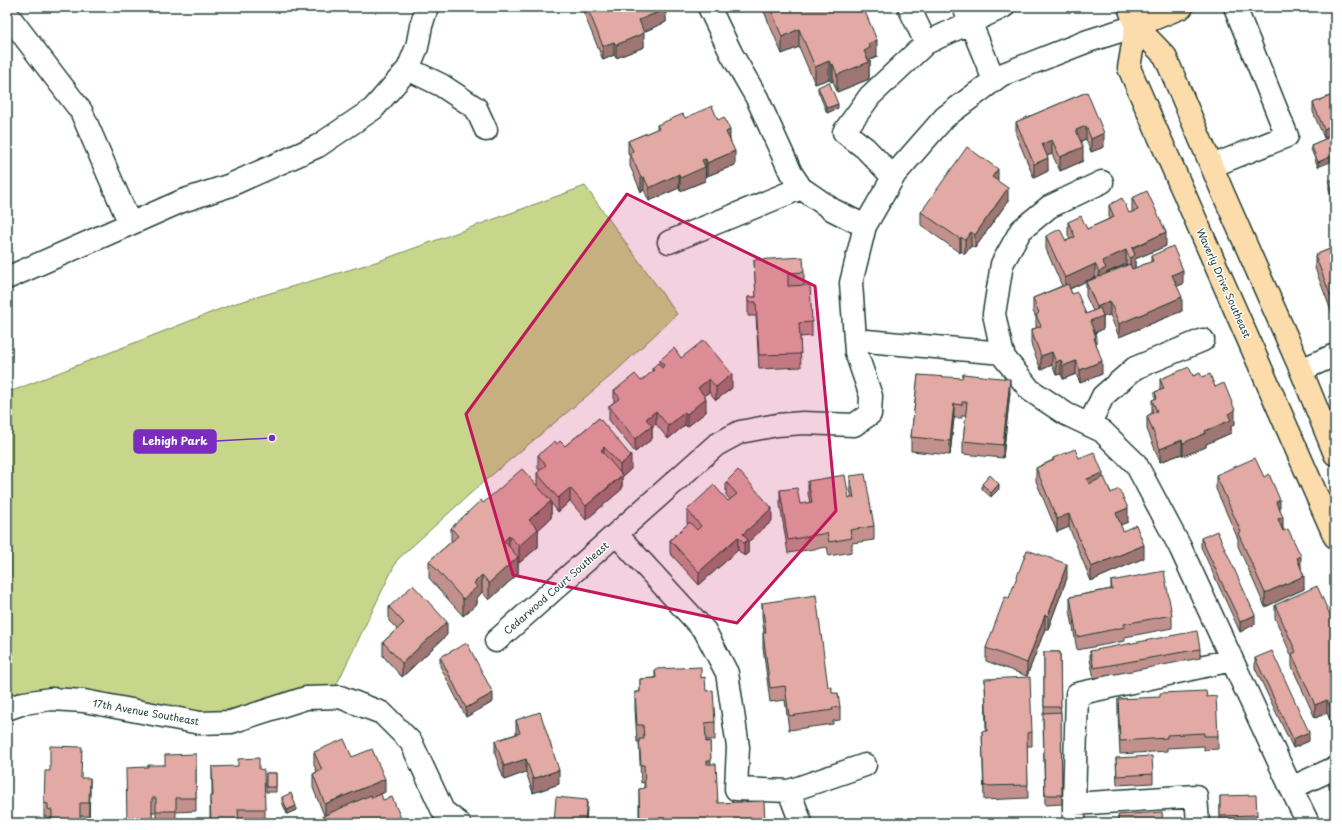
<svg xmlns="http://www.w3.org/2000/svg" width="1342" height="830" viewBox="0 0 1342 830" font-family="'Playpen Sans',sans-serif">
<rect width="100%" height="100%" fill="#fff"/>
<filter id="ink" filterUnits="userSpaceOnUse"><feTurbulence type="fractalNoise" baseFrequency=".025" numOctaves="2"/><feDisplacementMap in="SourceGraphic" scale="8" xChannelSelector="R" yChannelSelector="G"/><feConvolveMatrix kernelMatrix="1 2 1 2 8 2 1 2 1" color-interpolation-filters="sRGB"/></filter>
<g filter="url(#ink)">
<path fill="#c7d68a" stroke="#738a5f" d="M585 186 677 314 613 374 481 484 397 560 331 696 298 693 204 715 72 698 7 713V393L233 304 379 261Z"/>
<g fill="none" stroke-linecap="round" stroke-linejoin="round">
<g stroke="#1f3d34" stroke-width="25">
<path id="minor" d="M709 7 731 53 757 98 791 173 801 188 833 210 865 226
M909 7 926 43
M964 7 994 80
M7 14 81 111 130 224 182 201 228 186 318 146 373 109 408 69 417 47 421 26 427 7
M408 69 441 85 476 108 486 130
M1212 166 1287 136 1235 7
M893 177 865 148 844 132 870 96 926 43 1003 7
M1102 182 1049 207 1021 230 1002 264 994 314 1003 356 1030 390 1066 414 1102 431 1136 464 1180 547 1291 788 1308 823
M669 242 801 188
M7 278 130 224
M855 340 1003 353
M1301 370 1335 355
M1089 425 1103 396 1135 368 1203 340
M617 535 705 631 727 673 738 747 736 789 789 791
M496 641 716 445 740 432 777 425 803 423 854 425 870 414 871 396 856 352 851 283 865 226 895 174 945 117 1001 75 1088 41 1136 26
M7 709 24 703 51 699 84 701 200 723 231 722 306 698 340 697 382 713 411 742 443 811 459 823
M1291 788 1335 768
M1074 804V823
M801 823 789 791 865 765
M1198 823 1196 796 1074 804 1077 694 1232 660"/>
</g>
<g stroke="#1f3d34" stroke-width="25">
<path id="major" d="M1129 7 1136 26 1165 56 1223 193 1301 370 1335 454
M1136 26 1129 68 1335 537
M1136 26 1182 7"/>
</g>
<use href="#minor" stroke="#fff" stroke-width="22"/>
<use href="#major" stroke="#fddcac" stroke-width="22"/>
</g>
<path fill="#c3918d" stroke="#1f3d34" fill-rule="evenodd" d="M582 7H665L666 22 643 32 644 47 616 58 614 55 603 60 582 9Z
M762 7H863L877 57 870 60V66H869V79L837 92 833 81 831 82 829 79 815 84 799 47 782 54Z
M818 87 838 108 827 113 818 91Z
M1087 92 1104 147 1091 152 1086 139 1081 141 1083 161 1060 171 1052 154 1047 156 1048 171 1034 178 1016 135V122Z
M1335 94V133L1324 138 1313 112V103Z
M718 120 730 140 735 165 707 176 705 172V181L680 191 679 188 649 201 644 190 641 192 630 166V157L628 154V141L657 129V125Z
M1332 136 1318 167 1311 149V145Z
M1335 179V204L1329 190V181Z
M998 181 1008 201 975 248 971 246 965 254 961 251 960 253 921 225V212Z
M1132 198 1166 246 1135 259V268L1151 262V256L1183 284 1177 286 1182 311 1119 337 1110 315 1103 317V329L1095 333 1096 345 1102 374 1080 383 1076 374 1063 379 1061 374 1056 375 1052 365 1041 370 1031 344V330L1036 328V318L1033 311V298L1062 286 1046 249V236L1066 241 1070 239 1068 235V222L1087 229 1109 219V205L1129 213 1132 212ZM1126 264 1127 265 1106 274V273ZM1095 277 1096 278 1086 282V296L1093 311 1086 314 1072 294 1070 289Z
M1335 247 1333 316 1315 268V255Z
M754 260 804 272V285L812 322V336L800 337 801 367 759 369 756 316H748V297H756Z
M681 358 732 388 716 400 709 392 704 396 706 412 687 427 685 425 668 439 656 424 652 427V439L635 452 609 420V406L614 402V391L641 381 652 372V368L660 365V360Z
M918 375 1010 392 1003 458 963 454V441L966 415H962V418H954L950 455 911 451V437Z
M1193 376 1202 377 1215 387 1235 424 1231 426V433L1206 444V447L1183 456 1182 454 1160 462 1147 429V416L1152 413V400L1155 399V392L1160 390V379Z
M599 418 631 469 622 477V489L586 520 570 501 558 512 551 503V518L538 530V547L519 563H518V574L489 600 482 592 477 598V604L463 616 429 578V561L451 542V528L483 503 537 485V473L540 470 538 469V455L557 444 565 446Z
M1053 458H1079L1103 478 1128 522 1120 525 1123 531 1144 558 1091 581 1069 527 1057 532 1036 481V468L1053 460Z
M1216 475 1264 477 1280 511 1283 529 1301 567 1304 589 1265 607 1238 546V539L1216 489Z
M850 476 874 526V540L852 543V552L829 556 827 547 788 553 780 504V490L800 504 810 503 808 494V481L849 498H852L850 490Z
M726 482 772 521 748 542V553L744 556 738 550 699 585 670 553V540L688 524 687 523V510L728 501 730 500 726 495Z
M982 484 999 489 991 497 982 489Z
M1201 538 1255 624 1240 632 1201 547Z
M1067 578 1048 629H1045L1027 676 986 661V648L1009 598Z
M1111 581 1172 615V628L1125 637V641L1077 650 1070 610V597L1111 589Z
M762 603 832 693 840 707V720L833 721V724L789 730 785 700 770 702 763 647V633H764L762 616Z
M1275 605 1335 626 1330 720 1327 713 1315 718 1292 667V657L1275 618Z
M389 607 447 635 402 677 383 656V642L397 629 389 621Z
M1200 649V658L1094 678 1090 660V651Z
M1044 652H1060L1062 804 1045 805 1043 722 1044 713Z
M440 657 493 702 466 717 440 666Z
M1255 658 1309 741 1293 748 1255 668Z
M655 669 701 678 715 722V740H706V742L710 741 711 764 718 803 765 823H639V789H644V782L641 783 639 742H637L635 709V692H640V679L655 678Z
M985 679 1032 732V746H1027L1028 798 984 800 982 731H986Z
M1207 697 1218 736V749L1204 750V746L1167 748V751L1120 754 1118 713V699Z
M516 720 559 784 533 793 526 772 504 780 495 754V741L516 734Z
M314 752 352 757 385 792 378 795 403 823H323V816L324 815 313 788V774L317 772 314 765Z
M196 754V811L176 812V823H156V812H152V823H127L148 767 165 765Z
M1116 758 1153 774V783L1117 785Z
M212 767 259 769 265 809V822L210 823V796H212Z
M266 773H276V792H266Z
M81 778 90 791 89 816H80L52 823H48V817H44V803Z
M1335 780V799L1329 788V783Z
M1220 796 1257 815V823H1220Z
M282 797 296 810 287 814 282 802Z"/>
<path fill="#9f7673" stroke="#1f3d34" d="M666 9V22L639 34V20Z
M799 29V47L782 54V37Z
M644 33V47L616 58V45Z
M877 40V57L870 60V66H869V79L837 92V75L868 44Z
M614 42V55L603 60V46Z
M829 61V79L815 84V67Z
M833 64V81L831 82V65Z
M838 104V108L827 113V108Z
M1335 124V133L1324 138V129Z
M1086 126V139L1076 143V130Z
M730 130V144L726 132Z
M1104 133V147L1091 152V139Z
M1052 140V154L1042 158V144Z
M1083 147V161L1060 171V157Z
M735 151V165L707 176V163Z
M1335 155V160L1318 167V162Z
M1048 158V171L1034 178V164Z
M706 159 705 181 680 191V178L702 160Z
M998 169V183L992 177Z
M679 174V188L649 201V188Z
M644 177V190L641 192V178Z
M1008 188V201L975 248V235Z
M971 232V246L965 254V240Z
M1166 232V246L1135 259V269L1130 271V258L1132 248Z
M961 237V251L960 253V239Z
M1126 250V264L1106 273V282L1099 285V272L1102 261Z
M1095 264V277L1065 291V278Z
M1183 270V284L1172 288V275Z
M1182 297V311L1119 337V324Z
M1110 301V315L1103 317V329L1090 335V321L1097 318V307Z
M1333 302H1335V315L1333 316Z
M1096 337V351L1094 338Z
M1052 352V365L1041 370V356Z
M1061 360V374L1056 375V362Z
M1076 361V374L1063 379V366Z
M1102 361V374L1080 383V370Z
M732 374V388L716 400V387Z
M709 379V392L698 401V388Z
M1010 379V392L1003 458V445Z
M706 398V412L687 427V414Z
M954 404V418L950 455V441Z
M1235 410V424L1231 426V433L1206 444V447L1183 456V443L1205 431 1228 414Z
M656 411V424L652 427V439L635 452V439L646 419Z
M685 412V425L668 439V426Z
M1182 440V454L1160 462V449Z
M604 447V461L601 450Z
M631 456V469L622 477V489L586 520V506L620 478V465Z
M1103 473V486L1087 493V479Z
M999 484V489L991 497V493Z
M570 488V501L558 512V498Z
M1280 500V514L1276 502Z
M551 501V518L538 530V547L519 563V546L529 520Z
M772 508V521L748 542V553L744 556V543L743 534Z
M1128 508V522L1116 527V513Z
M1069 514V527L1057 532V519Z
M1283 517V530L1278 519Z
M509 536V553L504 541Z
M738 537V550L699 585V572Z
M1144 545V558L1091 581V567Z
M1301 556V569L1297 558Z
M518 557V574L489 600V583Z
M1067 564V578L1048 629V616Z
M482 575V592L477 598V604L463 616V599L474 583Z
M1304 576V589L1265 607V593Z
M1045 615V629L1027 676V663Z
M1255 615V624L1240 632V622Z
M447 622V635L402 677V663Z
M493 693V702L466 717V708Z
M1327 700V713L1315 718V705Z
M1335 705V718L1330 720V707Z
M1309 732V741L1293 748V739Z
M526 759V772L504 780V766Z
M559 770V784L533 793V779Z
M90 778V791L89 816V803Z
M385 779V792L325 818V804Z
M587 800V809L586 823H585Z
M296 806V810L287 814V810Z"/>
<path fill="#e3a9a4" stroke="#1f3d34" d="M587 7H665L666 9 639 20 644 33 616 45 614 42 603 46Z
M770 7H863L877 40 868 44 870 48 864 51 869 62 837 75 833 64 831 65 829 61 815 67 799 29 782 37Z
M829 82 838 104 827 108 818 87Z
M1087 92 1104 133 1091 139 1086 126 1076 130 1083 147 1060 157 1052 140 1042 144 1048 158 1034 164 1016 122Z
M1335 94V124L1324 129 1313 103Z
M712 106 718 120 724 117 730 130 726 132 735 151 707 163 706 159 702 160 705 167 680 178 679 174 649 188 644 177 641 178 630 153 633 151 628 141 659 128 657 125 683 114 685 118Z
M1332 136 1335 145V155L1318 162 1311 145Z
M967 147 998 169 992 177 1008 188 975 235 971 232 965 240 961 237 960 239 921 212Z
M1335 179V195L1329 181Z
M1147 191 1166 232 1132 248 1135 255 1130 258 1126 250 1102 261 1106 268 1099 272 1095 264 1065 278 1046 236 1060 229 1066 241 1075 237 1068 222 1081 216 1087 229 1114 217 1109 205 1122 198 1129 213 1138 210 1132 198Z
M1173 246 1183 270 1172 275 1182 297 1119 324 1110 301 1097 307 1086 282 1130 264 1132 269 1153 261 1151 256Z
M1335 247V302H1333L1315 255Z
M803 257 804 272 788 273V286L810 285 812 322 799 323 801 354 759 355 756 302H748V297H756L754 260Z
M1068 284 1072 294 1077 292 1086 314 1100 308 1103 316 1090 321 1096 337 1094 338 1102 361 1080 370 1076 361 1063 366 1061 360 1056 362 1052 352 1041 356 1031 330 1041 326 1036 315 1039 313 1033 298Z
M704 340 732 374 716 387 709 379 698 388 706 398 687 414 685 412 668 426 656 411 646 419 652 426 635 439 609 406 620 398 614 391 635 374 641 381 654 370 652 368 658 363 662 368 664 365 660 360 674 348 681 358Z
M1189 367 1193 376 1200 373 1202 377 1210 374 1215 387 1224 383 1235 410 1228 414 1231 420 1205 431 1206 433 1183 443 1182 440 1160 449 1147 416 1157 411 1152 400 1157 398 1155 392 1164 389 1160 379Z
M963 374 1010 379 1003 445 963 441 967 402H962V405L954 404 950 441 911 437 918 375 962 378Z
M599 418 631 456 620 465 604 447 601 450 622 475 586 506 570 488 558 498 537 473 546 465 538 455 555 441 557 444 560 441 565 446Z
M1075 449 1079 458 1094 452 1103 473 1087 479 1089 484 1104 477 1111 493 1119 489 1128 508 1116 513 1123 531 1136 525 1144 545 1091 567 1069 514 1057 519 1036 468 1054 460 1053 458Z
M1255 458 1264 477 1269 474 1280 500 1276 502 1283 517 1278 519 1283 531 1288 529 1301 556 1297 558 1304 576 1265 593 1238 533 1241 532 1216 475Z
M522 469 551 501 529 520 538 529 519 546 509 536 504 541 518 557 489 583 482 575 474 583 477 587 463 599 429 561 458 536 451 528 481 500 483 503Z
M738 470 772 508 743 534 748 540 744 543 738 537 699 572 670 540 690 522 697 530 701 526 687 510 714 485 728 501 737 494 726 482Z
M865 474 874 526 850 530 852 538 829 542 827 533 788 540 780 490 797 488 800 504 812 502 808 481 845 475 849 498H854L850 476Z
M990 475 999 484 991 493 982 484Z
M1217 531 1255 615 1240 622 1201 538Z
M1027 550 1067 564 1048 616 1045 615 1027 663 986 648 1005 597 1009 598Z
M1164 571 1172 615 1124 624 1125 627 1077 637 1070 597 1112 589 1111 581Z
M413 585 447 622 402 663 383 642 404 623 389 607Z
M1317 586 1335 626V705L1330 707 1327 700 1315 705 1292 654 1296 652 1275 605Z
M816 595 828 687H832V693H838L840 707 832 708 833 710 789 716 785 686 770 688 763 633H766L762 603Z
M1197 631 1200 649 1094 668 1090 651Z
M467 643 493 693 466 708 440 657Z
M1272 651 1309 732 1293 739 1255 658Z
M1044 652H1060L1061 707H1044Z
M701 667V678L705 677 706 691 713 690 715 722 705 723 706 742 710 741 711 761H707V764H716L718 803 764 801 765 823H640L639 789 645 788 644 765H641L639 739H644L643 725H637L635 692H640V679L656 678 655 669Z
M1030 677 1032 732 1027 733 1028 785 984 786 982 731H987L985 679Z
M1206 691 1207 697 1216 696 1218 736H1204V733L1167 735V738L1120 741 1118 699 1160 697V693Z
M540 712 559 770 533 779 526 759 504 766 495 741 520 733 516 720Z
M1061 712 1062 795H1045L1043 713Z
M344 739 352 757 372 749 385 779 325 804 313 774 322 770 314 752Z
M50 746 82 747 81 778H90L89 803H80V823H52V810L48 809V804L44 803 45 771H50Z
M196 754V798H176V811H156V798H152V823H127L126 768 148 767V765H165V755Z
M1152 756 1153 774 1117 776 1116 758Z
M259 758V769L264 770 265 809H238L239 823H211L210 796H213L212 767 238 766V759Z
M266 773H276V787H266Z
M1335 780V794L1329 783Z
M291 793 296 806 287 810 282 797Z
M381 794 383 800 392 797 403 823H326L323 816 371 795 372 798Z
M1256 795 1257 815 1220 816V796Z
M556 797 587 800 585 823H554Z
M1162 812 1163 823H1119L1118 815Z"/>
</g>
<path fill="#c2185b" fill-opacity="0.2" stroke="#c2185b" stroke-width="3" stroke-linejoin="round" d="M627 194 815 286 836 511 737 623 513 575 466 414Z"/>
<g text-anchor="middle" stroke-width="3" stroke-linejoin="round" paint-order="stroke">
<g font-size="10" fill="#1f3d34" stroke="#fff">
<text transform="translate(1224 283) rotate(66)" y="4">Waverly Drive Southeast</text>
<text transform="translate(556 588) rotate(-41)" y="4">Cedarwood Court Southeast</text>
<text transform="translate(146 712) rotate(10)" y="4">17th Avenue Southeast</text>
</g>
</g>
<path fill="none" stroke="#7b2cbf" stroke-width="1.5" d="M272 438L216 441"/>
<circle fill="#7b2cbf" stroke="#fff" stroke-width="1.5" cx="272" cy="438" r="4"/>
<rect fill="#7b2cbf" stroke="#7b2cbf" stroke-width="1.5" x="134" y="430" width="82" height="23" rx="4"/>
<g font-size="11" text-anchor="middle" font-weight="bold" fill="#fff">
<text x="175" y="445">Lehigh Park</text>
</g>
<rect width="1342" height="830" fill="none" stroke="#fff" stroke-width="24"/>
<rect x="12" y="12" width="1318" height="806" fill="none" stroke="#1f3d34" stroke-width="1.5" filter="url(#ink)"/>
</svg>
